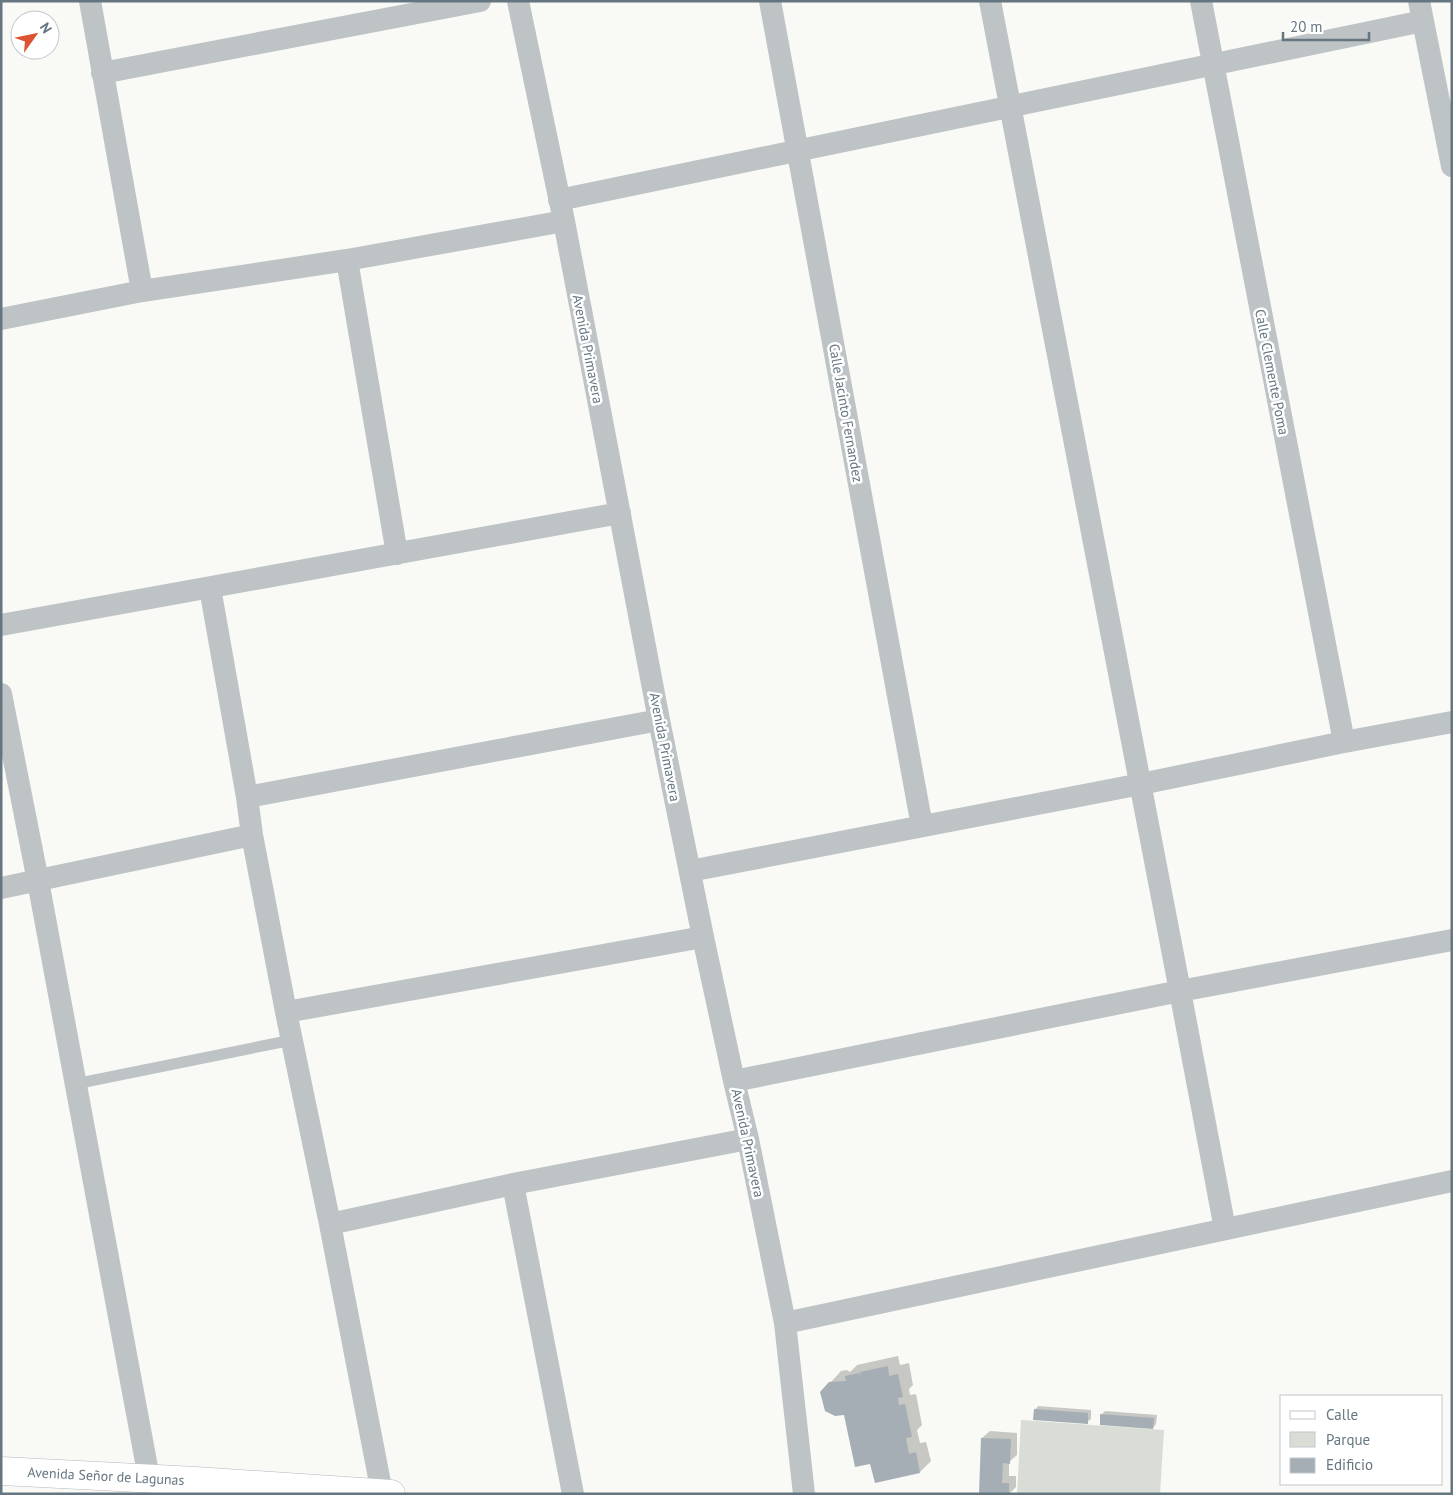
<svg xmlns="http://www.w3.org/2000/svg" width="1453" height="1495" viewBox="0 0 1453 1495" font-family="'PT Sans',sans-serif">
<rect width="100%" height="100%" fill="#f9f9f6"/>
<path fill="#d9ddd6" d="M1021 1420 1164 1430 1160 1494H1017Z"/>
<path fill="#0003" d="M898 1356 900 1365 909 1363 913 1385 909 1389 910 1395 916 1394 922 1425 917 1430 920 1443 926 1442 931 1461 920 1472 871 1462 830 1383 841 1371 847 1370 850 1372 857 1365Z
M1038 1406 1091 1410V1419L1087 1422 1035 1410Z
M1105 1411 1157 1415 1156 1424 1153 1428 1102 1414Z
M990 1431 1017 1433V1455L1009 1462V1476H1016V1487L1009 1494H994L982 1438Z"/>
<path fill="#a5aeb4" d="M888 1366 889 1376 898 1374 903 1397 898 1398 899 1405 905 1404 912 1437 906 1438 909 1454 916 1452 920 1473 875 1483 870 1464 855 1467 844 1415 835 1416 825 1411 820 1392 829 1382 846 1381 845 1376 859 1373 861 1376 860 1372Z
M1034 1409 1088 1413V1424L1033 1420Z
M1100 1414 1154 1418 1153 1429 1100 1425Z
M981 1438 1011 1439 1010 1464 1003 1463 1002 1483H1009V1494H979Z"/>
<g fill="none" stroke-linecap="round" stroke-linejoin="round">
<g stroke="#b3b9bd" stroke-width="29">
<path id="secondary" d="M1 1471 196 1481 391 1494"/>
</g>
<path stroke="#bec3c6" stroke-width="11" d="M75 1084 292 1040"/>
<path stroke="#bec3c6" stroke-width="22" d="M90 1 142 291
M518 1 564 221 659 720 703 937 734 1081 748 1139 785 1323 804 1494
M770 1 922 826
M990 1 1180 991 1225 1229
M1201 1 1344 742
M1419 1 1452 166
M102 73 480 1
M559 200 1423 21
M347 260 397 554
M1 319 142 291 347 260 564 221
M210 588 247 797 252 835 286 1012 330 1224 382 1493
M1 625 620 513
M1 694 38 881 149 1478
M247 797 659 720
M690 871 1141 784 1344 742 1452 722
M1 888 252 835
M286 1012 703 937
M734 1081 1180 991 1452 940
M513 1184 573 1494
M330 1224 513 1184 748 1139
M785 1323 1452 1181"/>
<use href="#secondary" stroke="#fff" stroke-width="28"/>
</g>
<g text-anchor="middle" stroke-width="5" stroke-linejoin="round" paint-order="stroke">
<g font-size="14" fill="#657680" stroke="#fff">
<text transform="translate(588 349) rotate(79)" y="5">Avenida Primavera</text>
<text transform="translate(1272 372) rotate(79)" y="5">Calle Clemente Poma</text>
<text transform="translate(846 413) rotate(80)" y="5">Calle Jacinto Fernandez</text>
<text transform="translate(665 747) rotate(79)" y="5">Avenida Primavera</text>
<text transform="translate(748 1143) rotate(78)" y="5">Avenida Primavera</text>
<text transform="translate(106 1476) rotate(3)" y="5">Avenida Señor de Lagunas</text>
</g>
</g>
<rect width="1453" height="1495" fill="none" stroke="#657680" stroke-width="5"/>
<rect x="1280" y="1395" width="162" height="90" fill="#ffffff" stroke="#c1c8cc"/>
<rect x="1290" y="1411" width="25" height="8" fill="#ffffff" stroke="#c1c8cc"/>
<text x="1326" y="1420" font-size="15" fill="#657680">Calle</text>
<rect x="1290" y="1432" width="25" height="15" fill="#d9ddd6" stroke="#c1c8cc"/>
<text x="1326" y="1445" font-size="15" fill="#657680">Parque</text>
<rect x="1290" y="1458" width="25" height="15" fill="#a5aeb4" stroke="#c1c8cc"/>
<text x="1326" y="1470" font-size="15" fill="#657680">Edificio</text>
<g transform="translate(35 35) rotate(57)"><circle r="24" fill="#ffffff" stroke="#c1c8cc"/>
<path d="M0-4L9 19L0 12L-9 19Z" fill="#dd5232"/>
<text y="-8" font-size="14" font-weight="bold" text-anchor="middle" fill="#657680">N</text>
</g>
<path d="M1283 32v8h86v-8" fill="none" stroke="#657680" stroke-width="2.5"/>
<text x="1290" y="32" font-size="15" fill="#657680" stroke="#ffffff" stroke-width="4" paint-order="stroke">20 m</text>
</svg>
